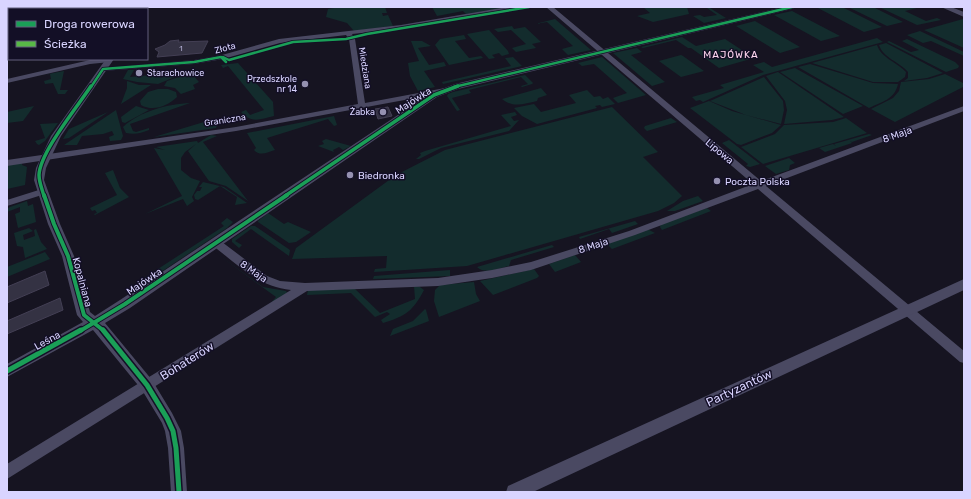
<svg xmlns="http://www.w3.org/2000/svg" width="971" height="499" viewBox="0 0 971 499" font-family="Rubik,sans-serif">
<rect width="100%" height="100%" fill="#161421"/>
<path fill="#132c2d" d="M340 7H385L387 13H382L383 16 388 15 393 26 354 31 347 23 326 17 328 9Z
M432 7H509L466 14 463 11 437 16Z
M643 7H687L689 14 653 22 637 16 650 13Z
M708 7 710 8 726 18 704 23 693 16 700 15 704 17 717 15 707 8Z
M816 7H842L882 27 864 32Z
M848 7H873L903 22 887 26Z
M879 7H921L905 11 926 21 937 18 941 20 917 25Z
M792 11 840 36 821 41 774 15Z
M555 19 591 50 568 55 562 49 573 46 547 22 535 24Z
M964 19V48L924 30 963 19Z
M755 21 800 47 780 53 736 26Z
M512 26 514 29 525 27 541 42 532 44 536 48 516 52 512 48 526 44 511 30 498 32 494 29Z
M489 30 508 51 509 54 502 56 499 53 492 55 495 58 489 59 467 34Z
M920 31 964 52V56L931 41 923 43 907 35Z
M464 35 466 39 455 41 469 58 481 56 483 58 449 65 435 45 440 39Z
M682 37 696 46 725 39 754 58 719 68 691 48H688L676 40 643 48 641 47Z
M877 38 883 42 763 75 703 102 700 100 696 101 692 97 724 88 720 85 764 72 753 65 764 62 772 67Z
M907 39 955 62 959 66 958 68 946 72 887 42 889 41 911 52 919 50 902 41Z
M411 41H422L431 46 418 48 429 65 444 62 446 66 424 71 435 87 418 91 410 76 408 63 419 61Z
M886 43 943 73 927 78 904 81 908 78V72C900 62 883 58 879 45Z
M877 45C881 58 897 62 906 72L905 77 898 82H873L812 63Z
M637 48 642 52 631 55 665 82 652 86 613 53Z
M681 55 683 56 704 71 681 77 659 61Z
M513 57 522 66 443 84 442 82 511 66 505 58Z
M602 57 646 95 618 103 613 98 627 93 594 64 582 66 578 63Z
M238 63 273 102 274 116C260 119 252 124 241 112L246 110 250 115 264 110 228 66 223 68 221 65Z
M810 64 873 83 898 84C895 99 882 102 869 108L798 67Z
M795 68 863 106 843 114 780 72Z
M128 70H134L130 77 187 72 158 84 137 82 123 79Z
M64 71 60 90H68L65 94H58L53 83 45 84 44 81 51 79 50 74 43 75Z
M778 72 844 117 832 120 784 124 787 110 785 101 766 76Z
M191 73 199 82 193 85 195 89 181 94 175 88 164 86 167 81Z
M945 74 963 83V87L895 122 871 109 893 98 899 91 901 82 929 79Z
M525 75 533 83 532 84 522 87 521 86 528 84 521 77 469 90 471 93 452 98 460 110 457 111 447 96 448 94 453 92Z
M764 77 783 101 784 110 781 124 746 115 710 101Z
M127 81 139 85H151L121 104 127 88Z
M541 88 547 95 538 98 537 101C524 104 513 108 502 99Z
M158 89H168L176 92 177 97C168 106 153 112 141 105L140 101 148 92Z
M587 90 594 97 600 96 603 99 608 97 615 104 602 107 600 105 595 106 597 108 537 124 522 116 514 108 534 104 541 112 576 103 569 95Z
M709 101 732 111 781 125 772 133 741 145 737 144 690 108Z
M190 103 130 124 133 131 136 132 149 128V130C141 133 135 135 126 133L123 127C140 111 168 104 190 103Z
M34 106 23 121 7 123V112Z
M136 106 149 110 125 123 122 122 121 117Z
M612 107 658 152 643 157 682 196 674 203 658 211 467 266 374 272 375 269 386 268 387 256 292 259 296 248 396 175 445 150Z
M116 110 123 136 121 140 110 141 109 137 114 135 112 131 103 134 82 136 77 145H64Z
M108 112 69 138 63 139 69 129Z
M515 112 517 115 511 117 514 121 519 120 509 131 441 148 419 159H416L421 155 420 153 425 151 511 126 501 115Z
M334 116 337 125 334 126 328 119 267 138 275 150C268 152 260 157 254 150L256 148 247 133Z
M671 118 677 122 647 131 644 128 645 126Z
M846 118 867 133 763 164 741 147 775 134 784 125 833 122Z
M214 119 217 125 216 128 154 137Z
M58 123 45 141 39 145 37 144 35 141 45 138 40 124Z
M869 134 872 135 852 142 850 141 852 143 825 152 819 148 833 144 836 146 834 144Z
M211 135 217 136 203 142 248 201 226 186 209 181 188 151 196 144 185 152 181 158V170L191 178 200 181 192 197 194 201 187 206 183 199 145 214 182 196 154 148 165 150 156 147 197 141 198 143Z
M326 139 351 146 343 150 339 147 333 150 334 152 318 146 324 144 322 141Z
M729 140 760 164 750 167 746 166 748 164 722 143Z
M789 158 795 163 790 165 789 170 776 174 765 166Z
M22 163V165L27 167 25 185 7 189V165Z
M113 170 120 188 129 197 95 215 94 214 97 213 95 210 92 211 90 208 117 195 105 173Z
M203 182 224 187 247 203 235 205 237 197 220 186 198 200 195 199 194 195 197 191H200L202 187H199Z
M698 196 703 201 675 211H667L683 201Z
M27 201 28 206 33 204 36 222 18 228 15 214 20 212V207L7 212V209L10 207Z
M707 208 711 211 662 230 660 227 661 224Z
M268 213 284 224 288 222 311 232 296 242 289 243 258 222V221Z
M227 218 233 222 227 228 161 272 141 280 224 226 221 223Z
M635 221 638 224 612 233 609 229 580 239 579 237Z
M251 226H255L290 250 289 256 251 229 235 241 242 245 239 248 232 242V239Z
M29 228 33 231 23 235 24 240 35 236 34 230 36 229 41 242 47 249 25 258 23 247 17 246 14 233Z
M647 229 655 233 612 249 607 244Z
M552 245 554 247 511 260 509 266C500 268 485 275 477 267Z
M213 251 263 287 286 291 287 293 270 304 276 297Z
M45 252 50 259 7 277V267Z
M575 255 581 262 555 272 549 264Z
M534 269 539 276 537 278 493 295 480 281Z
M450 270V276L373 279 374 276Z
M474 282 476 294 480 301 439 317 434 301 435 290 440 285Z
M414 286 420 287 424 290C413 311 406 316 383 323L381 320 390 314 387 312 375 317 351 293 307 295 308 290 354 288 380 313 415 299Z
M425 309 426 310 429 321 390 336 393 329 413 321Z"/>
<path fill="#343243" stroke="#433f54" d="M179 40 178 42 208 41 202 53 157 57 159 52 155 49 165 45 170 41Z
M388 107 392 116 378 119 375 109Z
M45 271 49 285 7 303V287Z
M60 298 63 310 7 334V321Z"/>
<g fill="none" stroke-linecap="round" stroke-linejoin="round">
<path fill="#4a4962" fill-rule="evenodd" d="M7 37H9V40H7Z"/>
<path fill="#4a4962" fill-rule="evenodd" d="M507 7H521L518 9 401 29 352 34 355 39 365 103 445 88 449 90 448 92 236 131 7 166V160L236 127 358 104 349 39 346 35 280 43 223 59 194 64 103 71 101 70V68L194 60 222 55 279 39 401 25Z
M546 7H553L761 181 964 106V111L766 186 964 351V363L960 362 758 189 635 235 531 270 492 278 438 286 307 291 7 479V464L291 290C258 287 237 264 212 245L210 242 212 239H218L267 276 280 281 305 283 438 278 492 270 531 262 629 231 753 184Z
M113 59 112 61 110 62 90 64 7 83V79L90 60Z
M42 189 45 190 47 192 45 194 7 206V200Z"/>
<path fill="#4a4962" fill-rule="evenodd" d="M134 7H142L141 9H133Z
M783 7H796L792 9 458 89 437 97 130 308 105 323 152 380 172 413 181 431 184 448 187 492H171L168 448 165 431 162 423 142 390 93 330 7 377V364L83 322 77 315 62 256 48 224 34 180 36 168 51 136 106 59H114L61 136 46 168 44 180 60 224 74 256 90 312 95 316 120 300 431 93 455 84Z
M941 7H951L964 12V17Z
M964 279V290L533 492H506L508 486Z"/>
<path stroke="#58b947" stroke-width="2" stroke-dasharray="4 2" stroke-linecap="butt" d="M7 39 9 38"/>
<g stroke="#130f26" stroke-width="4">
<path id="cycleway-far3" d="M223 57 229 60 293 42 346 39 367 34 529 7
M91 87 103 69 194 62 221 57 226 62
M454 87 792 7"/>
</g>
<g stroke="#130f26" stroke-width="5.5">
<path id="cycleway-far2" d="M44 196C42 189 39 182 39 175 40 152 78 106 91 86
M285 196 434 95 458 86"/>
</g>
<g stroke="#130f26" stroke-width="6">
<path id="cycleway-far1" d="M44 195 54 224 68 256 84 315 104 331
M80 331 125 304 287 195"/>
</g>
<g stroke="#130f26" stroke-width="8">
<path id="cycleway" d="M103 330 147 385 167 418 173 431 176 448 179 492
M7 371 81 330"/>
</g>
<use href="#cycleway-far3" stroke="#1a9f57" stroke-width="2.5"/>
<use href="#cycleway-far2" stroke="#1a9f57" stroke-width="3.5"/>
<use href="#cycleway-far1" stroke="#1a9f57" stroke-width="4"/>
<use href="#cycleway" stroke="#1a9f57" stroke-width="5"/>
</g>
<g fill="#9591b1" stroke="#130f26" stroke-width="1.5">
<circle cx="139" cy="73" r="4"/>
<circle cx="305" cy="84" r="4"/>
<circle cx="383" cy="112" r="4"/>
<circle cx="350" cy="175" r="4"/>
<circle cx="717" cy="181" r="4"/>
</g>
<g text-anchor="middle" stroke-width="3" stroke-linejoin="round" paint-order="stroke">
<g font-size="8" fill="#b0acd0">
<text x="181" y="51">1</text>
</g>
<g font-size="9" fill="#d9d4ff" stroke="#130f26">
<text transform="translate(225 48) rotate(-15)" y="3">Złota</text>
<text transform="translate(365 68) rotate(81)" y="3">Miedziana</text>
<text transform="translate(225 120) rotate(-9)" y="3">Graniczna</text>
</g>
<g font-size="9" fill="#d9d4ff" stroke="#130f26" text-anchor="end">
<text x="147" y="76" text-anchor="start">Starachowice</text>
<text x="297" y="82">Przedszkole<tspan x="297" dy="10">nr 14</tspan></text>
<text x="375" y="115">Żabka</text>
</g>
<g font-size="10" letter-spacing="1" fill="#ffd6f0" stroke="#130f26">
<text x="731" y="58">MAJÓWKA</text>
</g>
<g font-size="10" fill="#d9d4ff" stroke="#130f26">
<text transform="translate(413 100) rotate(-33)" y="4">Majówka</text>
<text transform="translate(897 134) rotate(-20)" y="4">8 Maja</text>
<text transform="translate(720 151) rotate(40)" y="4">Lipowa</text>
<text transform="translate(593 245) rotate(-18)" y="4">8 Maja</text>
<text transform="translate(254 271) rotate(35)" y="4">8 Maja</text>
<text transform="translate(144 281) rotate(-34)" y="4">Majówka</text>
<text transform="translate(83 282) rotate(75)" y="4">Kopalniana</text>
<text transform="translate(47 340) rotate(-29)" y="4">Leśna</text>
</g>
<g font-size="10" fill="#d9d4ff" stroke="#130f26" text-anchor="start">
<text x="358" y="179">Biedronka</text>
<text x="725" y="185">Poczta Polska</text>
</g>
<g font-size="12" fill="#d9d4ff" stroke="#130f26">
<text transform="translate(187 361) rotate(-32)" y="4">Bohaterów</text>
<text transform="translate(739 388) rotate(-25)" y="4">Partyzantów</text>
</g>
</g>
<rect width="971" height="499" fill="none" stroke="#d9d4ff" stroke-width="16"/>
<rect x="8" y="8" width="140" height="52" fill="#130f26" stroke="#625e7d"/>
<rect x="16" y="21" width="20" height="6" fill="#1a9f57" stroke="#625e7d"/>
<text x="44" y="28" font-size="12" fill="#d9d4ff">Droga rowerowa</text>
<rect x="16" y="41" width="20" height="6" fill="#58b947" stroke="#625e7d"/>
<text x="44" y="48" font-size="12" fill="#d9d4ff">Ścieżka</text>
</svg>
